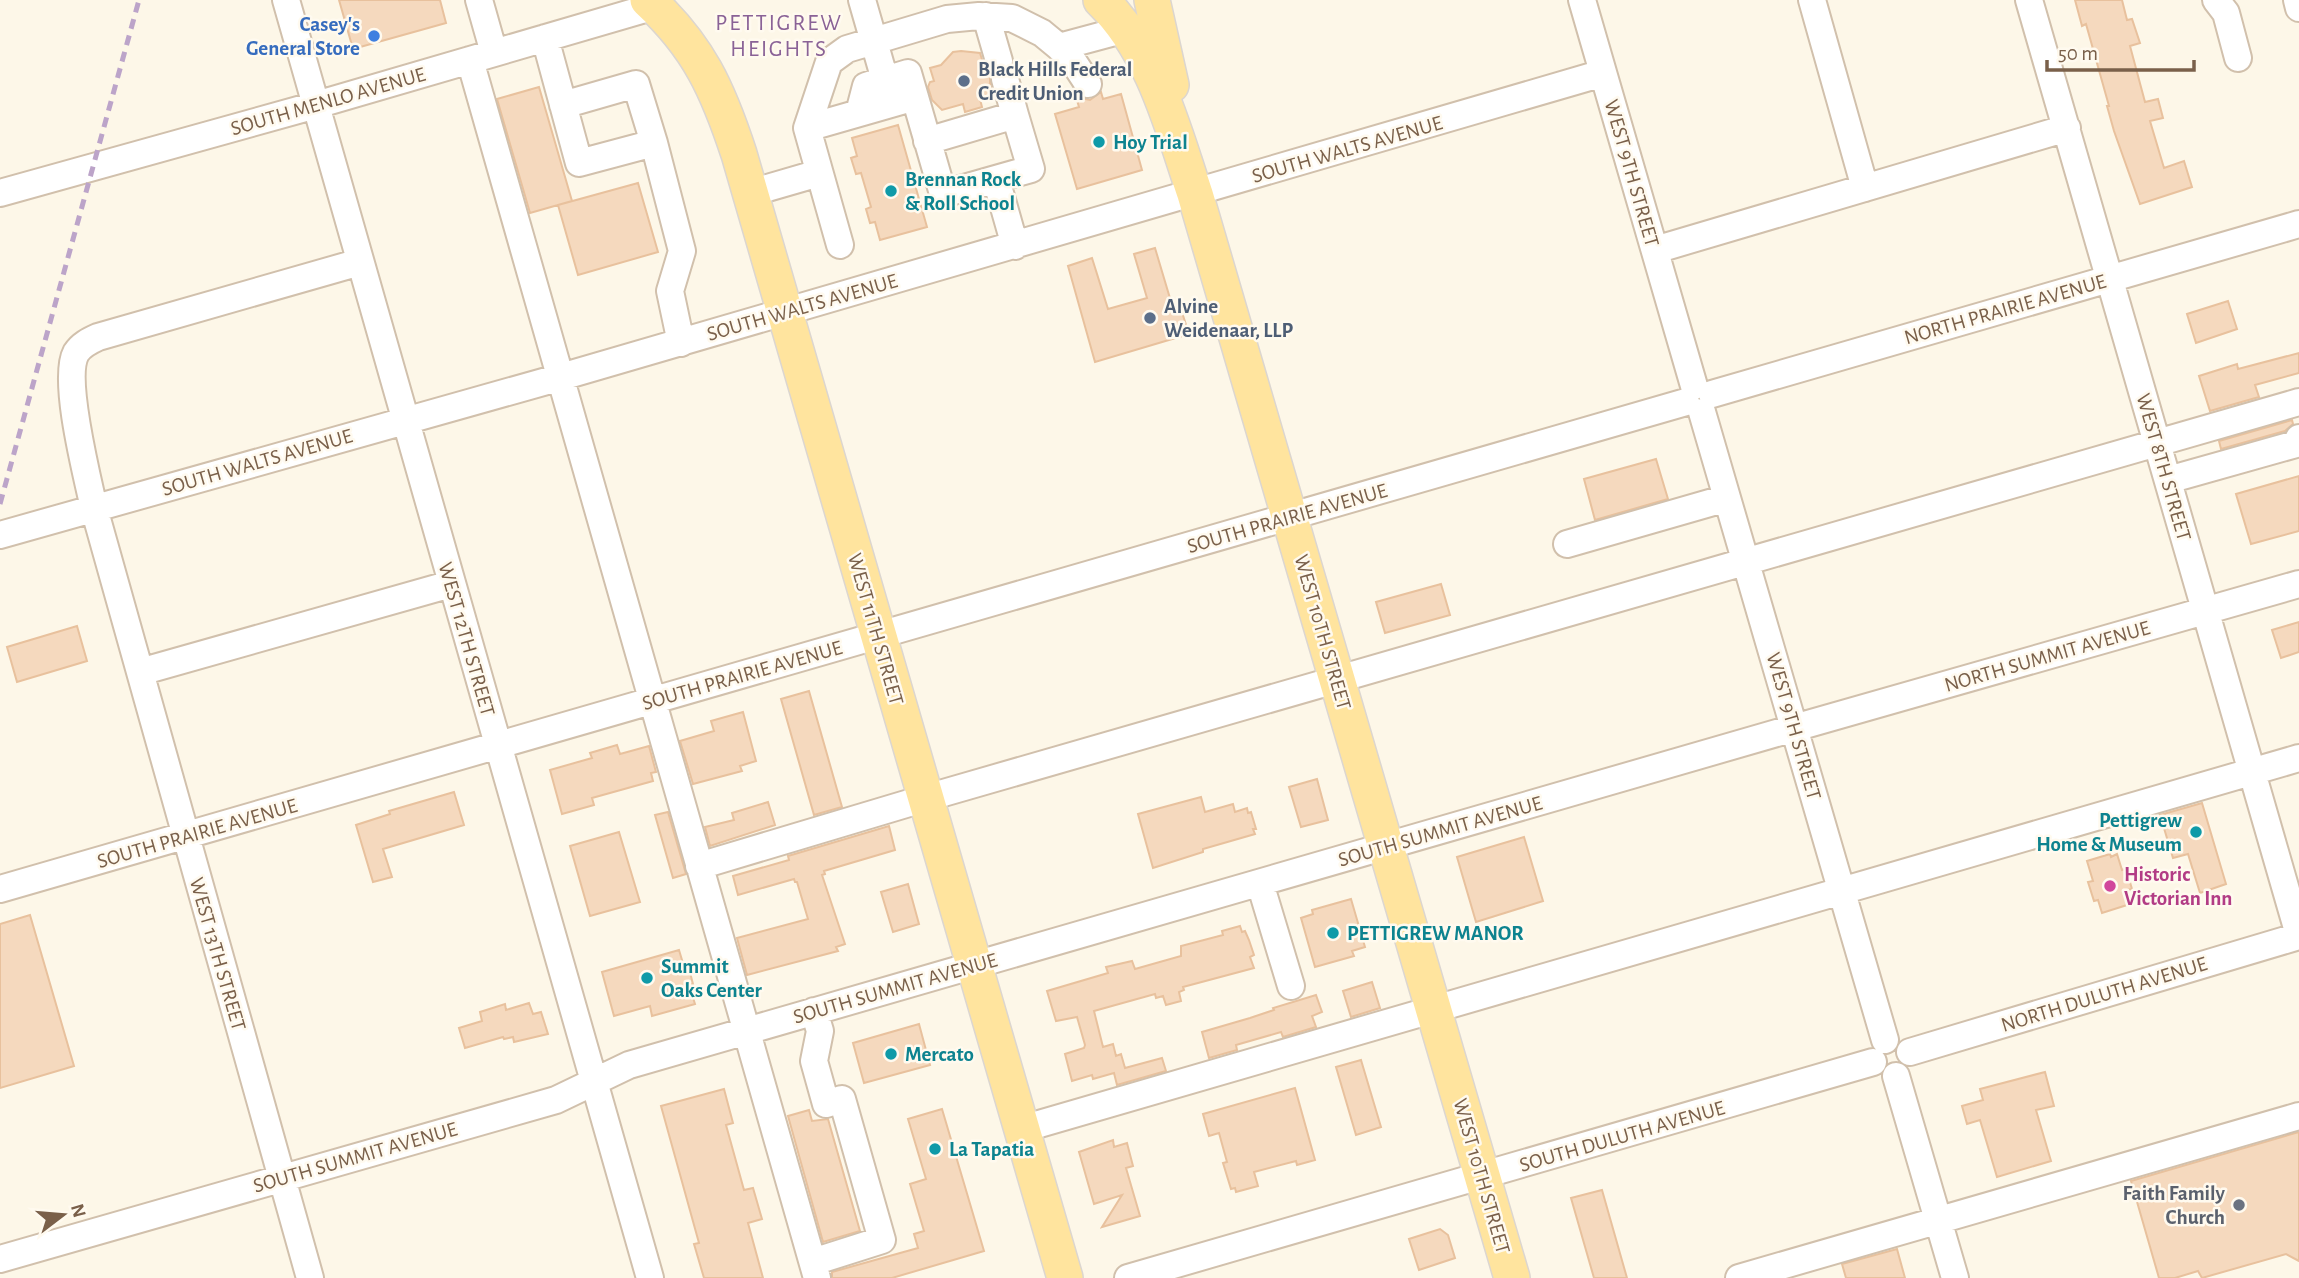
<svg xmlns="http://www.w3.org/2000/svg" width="2299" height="1278" viewBox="0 0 2299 1278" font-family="'Alegreya Sans',sans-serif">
<rect width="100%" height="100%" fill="#fdf7e8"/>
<path fill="#f5d9be" stroke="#e8c19d" stroke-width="2" d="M339 0H440L446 23 353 49Z
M2075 0H2122L2127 20 2132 19 2140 43 2130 46 2145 102 2158 99 2163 118 2150 121 2164 168 2184 161 2192 187 2140 204 2114 131 2107 106H2109L2086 24 2082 26Z
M961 51 980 53 984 66 990 74V83L993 96 980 99 982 107 965 112 963 104 942 110 932 100 928 87 930 82 934 81 930 68 941 65 953 52Z
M539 87 572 201 530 213 497 99Z
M1101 92 1103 99 1121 94 1142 170 1077 189 1055 114 1079 107 1076 97 1090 100Z
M898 125 927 227 880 240 875 222 870 223 866 209 871 207 861 173 856 174 851 158 857 156 852 138Z
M638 183 658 252 578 275 558 205Z
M1155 248 1172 305 1179 303 1189 334 1095 362 1068 266 1092 258 1108 309 1147 298 1134 254Z
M2228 301 2237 329 2196 343 2187 314Z
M2299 353V373L2255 385 2259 397 2210 411 2199 376 2237 364 2238 369Z
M2292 420 2293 424 2285 431 2221 449 2219 441Z
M1656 459 1668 499 1595 520 1584 479Z
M2299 476V531L2251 544 2236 494Z
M1441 584 1450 615 1385 633 1376 602Z
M2299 622V652L2281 658 2272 630Z
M77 626 87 661 17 682 7 647Z
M809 691 842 807 814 815 781 699Z
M743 712 756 761 740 766 742 771 693 784 680 741 714 731 711 721Z
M617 745 620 754 649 746 656 772 651 773 653 781 592 798 594 805 562 814 550 770 592 758 590 753Z
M1317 779 1328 820 1301 827 1289 787Z
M454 792 464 825 383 849 392 877 373 882 356 825 390 814 389 811Z
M1201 797 1205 812 1233 804 1235 812 1247 808 1248 813 1251 812 1256 829H1253L1255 834 1203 849V852L1153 868 1138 814Z
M768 802 775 825 710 846 705 827 734 820 732 813Z
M2202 803 2226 884 2200 893 2188 854 2173 858 2160 815Z
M668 812 686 874 673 878 655 815Z
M889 826 895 850 824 871 825 874 822 875 845 944 836 947 838 951 747 975 737 938 808 919 797 882H795L794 879 738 895 733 876 789 860 788 856Z
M619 832 640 902 590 916 570 846Z
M1524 837 1543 901 1476 922 1457 857Z
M2110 854 2111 857 2117 854 2122 870 2126 869 2132 889 2127 890 2129 897 2125 898 2127 905 2102 913 2098 900 2094 901 2088 882 2093 881 2087 861Z
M908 884 919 924 893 932 881 892Z
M1351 899 1365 947 1352 951 1354 956 1315 967 1301 918 1313 914 1312 910Z
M30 915 74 1066 0 1088V924Z
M1240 926 1242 932 1245 931 1249 940 1254 955 1250 957 1254 968 1183 987 1184 990 1179 992 1181 1001 1166 1005 1163 996 1156 998 1155 994 1094 1011 1103 1047 1113 1044 1116 1056 1121 1054 1125 1068 1162 1058 1166 1071 1117 1085 1114 1073 1093 1079 1092 1075 1072 1081 1065 1054 1084 1048 1085 1045 1077 1017 1056 1021 1047 991 1108 973 1106 967 1132 961 1135 969 1181 956V946L1223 935 1222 931Z
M679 950 685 970 689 969 693 984 689 985 695 1004 652 1016 650 1006 614 1016 602 972Z
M1372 982 1380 1008 1351 1017 1343 991Z
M1316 995 1322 1012 1312 1016 1316 1027 1283 1037 1281 1032 1236 1045 1237 1050 1209 1058 1202 1032 1250 1018 1274 1010 1273 1008Z
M529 1003 533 1014 541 1012 548 1034 514 1042 513 1037 504 1039 503 1037 465 1048 459 1028 482 1021 480 1012 505 1004 506 1010Z
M919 1024 930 1065 864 1083 853 1043Z
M1361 1060 1381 1127 1356 1135 1336 1067Z
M2045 1072 2054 1106 2036 1110 2051 1161 1997 1177 1980 1120 1967 1124 1962 1106 1983 1100 1980 1089Z
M1295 1088 1315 1160 1297 1165 1296 1161 1254 1172 1258 1186 1236 1192 1235 1188 1231 1189 1223 1163 1227 1162 1219 1133 1209 1136 1203 1114Z
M724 1089 733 1123 726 1125 744 1190 753 1188 762 1219 748 1223 763 1278H704L694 1244 699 1243 661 1106Z
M942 1109 984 1251 892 1278H832V1272L918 1248 914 1234 924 1231 910 1184 926 1179 908 1119Z
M809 1110 812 1121 828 1119 860 1231 823 1242 788 1116Z
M2299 1132V1261L2286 1254 2202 1278 2198 1271 2175 1278H2159L2131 1181Z
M1113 1140 1114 1147 1127 1143 1133 1166 1126 1168 1140 1216 1102 1227 1122 1195 1094 1204 1079 1152Z
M1602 1190 1627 1278H1594L1571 1198Z
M1440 1229 1448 1235 1455 1258 1419 1270 1409 1239Z
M1897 1249 1905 1278H1846L1842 1264Z"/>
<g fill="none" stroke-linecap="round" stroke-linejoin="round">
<g stroke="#d1c0ac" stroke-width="30">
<path id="minor" d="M286 0 650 1278
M479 0 494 53
M1582 0 1694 386
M1812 0 1865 188
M2029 0 2299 935
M2216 0 2226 13 2238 58
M2297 0 2299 8
M986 16 999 61
M545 38 579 163 654 143 682 251 670 291 681 343
M1059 47 1126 29
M470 60 817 1278
M1005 79 1015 115
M885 80 908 73 943 194 1031 169 1015 115 927 141
M563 105 636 84 654 143
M859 113 866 86 885 80 862 0
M807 128 829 62 847 49 947 19 979 16 1012 18 1042 33 1059 47 1073 61 1088 84
M996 179 1015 246
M0 193 316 105 655 6
M750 193 819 173
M840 245 807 128 915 97
M1655 250 2067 128
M1712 394 2299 224
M1702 412 1885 1040
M2168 480 2296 444 2299 438
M0 535 561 377 1603 73
M1567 544 1727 498
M140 672 451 584
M699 866 926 798 2299 402
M1260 883 1291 986
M0 889 1686 402
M1910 1052 2299 936
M1896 1076 1955 1278
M1022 1129 2299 758
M0 1259 556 1100 629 1065 1794 728 2299 584
M813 1262 882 1240 842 1099 826 1104 814 1061 820 1031 814 1011
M310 1278 94 508C87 476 62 379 76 353 81 345 89 341 98 337L360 262
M1128 1278 1873 1062
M1739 1278 2299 1116"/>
</g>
<g stroke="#dcd6d0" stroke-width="38">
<path id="major" d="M648 0C699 47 718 90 739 154L1065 1278
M1101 0C1154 52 1172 126 1195 194L1512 1278
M1152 0 1171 85"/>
</g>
<use href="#minor" stroke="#fff" stroke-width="26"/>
<use href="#major" stroke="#ffe49e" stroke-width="35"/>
<path stroke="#bca4c9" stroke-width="5" stroke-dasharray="10 7" stroke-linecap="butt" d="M0 504 139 0"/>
</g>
<circle fill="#3f7fe0" stroke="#fffaef" stroke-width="2.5" cx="374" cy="36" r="7"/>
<g fill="#5c6f8a" stroke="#fffaef" stroke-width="2.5">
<circle cx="964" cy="81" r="7"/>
<circle cx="1150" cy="318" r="7"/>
</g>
<g fill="#0f9aa8" stroke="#fffaef" stroke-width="2.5">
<circle cx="1099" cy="142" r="7"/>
<circle cx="891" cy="191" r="7"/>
<circle cx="2196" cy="832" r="7"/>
<circle cx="1333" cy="933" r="7"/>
<circle cx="647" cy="978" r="7"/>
<circle cx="891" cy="1054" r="7"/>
<circle cx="935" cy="1149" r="7"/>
</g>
<circle fill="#d1479c" stroke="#fffaef" stroke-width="2.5" cx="2110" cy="886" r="7"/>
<circle fill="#6b7280" stroke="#fffaef" stroke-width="2.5" cx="2239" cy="1205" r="7"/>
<g text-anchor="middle" stroke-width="5" stroke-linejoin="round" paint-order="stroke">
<g font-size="21" font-weight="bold" fill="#366cbe" stroke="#fffaef" text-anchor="end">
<text x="360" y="31">Casey's<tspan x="360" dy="24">General Store</tspan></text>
</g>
<g font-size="21" font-weight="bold" fill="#4e5e75" stroke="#fffaef" text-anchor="start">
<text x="978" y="76">Black Hills Federal<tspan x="978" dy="24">Credit Union</tspan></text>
<text x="1164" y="313">Alvine<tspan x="1164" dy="24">Weidenaar, LLP</tspan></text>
</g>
<g font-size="21" fill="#7a604a" stroke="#fffaef">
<text transform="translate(328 101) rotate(-16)" y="7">SOUTH MENLO AVENUE</text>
<text transform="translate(1347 149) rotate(-16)" y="7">SOUTH WALTS AVENUE</text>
<text transform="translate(1632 173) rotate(74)" y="7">WEST 9TH STREET</text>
<text transform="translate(802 307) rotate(-16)" y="7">SOUTH WALTS AVENUE</text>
<text transform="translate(2005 309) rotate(-16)" y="7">NORTH PRAIRIE AVENUE</text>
<text transform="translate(257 462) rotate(-16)" y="7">SOUTH WALTS AVENUE</text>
<text transform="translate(2164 467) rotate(74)" y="7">WEST 8TH STREET</text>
<text transform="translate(1287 518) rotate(-16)" y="7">SOUTH PRAIRIE AVENUE</text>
<text transform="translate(876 629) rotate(74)" y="7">WEST 11TH STREET</text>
<text transform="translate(1323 632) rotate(74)" y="7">WEST 10TH STREET</text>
<text transform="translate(467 639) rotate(74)" y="7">WEST 12TH STREET</text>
<text transform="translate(2047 656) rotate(-16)" y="7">NORTH SUMMIT AVENUE</text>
<text transform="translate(742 675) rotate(-16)" y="7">SOUTH PRAIRIE AVENUE</text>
<text transform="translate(1794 726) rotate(74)" y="7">WEST 9TH STREET</text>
<text transform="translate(1440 831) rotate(-16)" y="7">SOUTH SUMMIT AVENUE</text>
<text transform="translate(197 833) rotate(-16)" y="7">SOUTH PRAIRIE AVENUE</text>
<text transform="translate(218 954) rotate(74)" y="7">WEST 13TH STREET</text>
<text transform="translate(895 988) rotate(-16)" y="7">SOUTH SUMMIT AVENUE</text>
<text transform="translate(2104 994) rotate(-17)" y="7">NORTH DULUTH AVENUE</text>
<text transform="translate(1622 1136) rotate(-16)" y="7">SOUTH DULUTH AVENUE</text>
<text transform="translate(355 1157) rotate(-16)" y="7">SOUTH SUMMIT AVENUE</text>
<text transform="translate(1482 1176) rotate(74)" y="7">WEST 10TH STREET</text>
</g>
<g font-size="21" font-weight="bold" fill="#0d838f" stroke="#fffaef" text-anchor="start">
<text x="1113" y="149">Hoy Trial</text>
<text x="905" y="186">Brennan Rock<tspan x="905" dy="24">&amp; Roll School</tspan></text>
<text x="2182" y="827" text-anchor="end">Pettigrew<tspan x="2182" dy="24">Home &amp; Museum</tspan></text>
<text x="1347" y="940">PETTIGREW MANOR</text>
<text x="661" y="973">Summit<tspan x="661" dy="24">Oaks Center</tspan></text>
<text x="905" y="1061">Mercato</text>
<text x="949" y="1156">La Tapatia</text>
</g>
<g font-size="21" font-weight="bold" fill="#b23c85" stroke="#fffaef" text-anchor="start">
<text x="2124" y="881">Historic<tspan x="2124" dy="24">Victorian Inn</tspan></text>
</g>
<g font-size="21" font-weight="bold" fill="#5b616d" stroke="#fffaef" text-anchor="end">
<text x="2225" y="1200">Faith Family<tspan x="2225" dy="24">Church</tspan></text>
</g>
<g font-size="23" letter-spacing="2" fill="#8a6296" stroke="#fffaef">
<text x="779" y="30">PETTIGREW<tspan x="779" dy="26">HEIGHTS</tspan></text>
</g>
</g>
<g transform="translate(63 1215) rotate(74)" stroke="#fffaef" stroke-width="5" paint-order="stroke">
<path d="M0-5L12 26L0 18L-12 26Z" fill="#7a604a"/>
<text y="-10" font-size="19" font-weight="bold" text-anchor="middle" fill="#7a604a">N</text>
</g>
<path d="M2047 60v10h147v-10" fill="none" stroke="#7a604a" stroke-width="3.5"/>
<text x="2058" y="60" font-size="21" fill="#7a604a" stroke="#fffaef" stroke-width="5" paint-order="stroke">50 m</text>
</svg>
